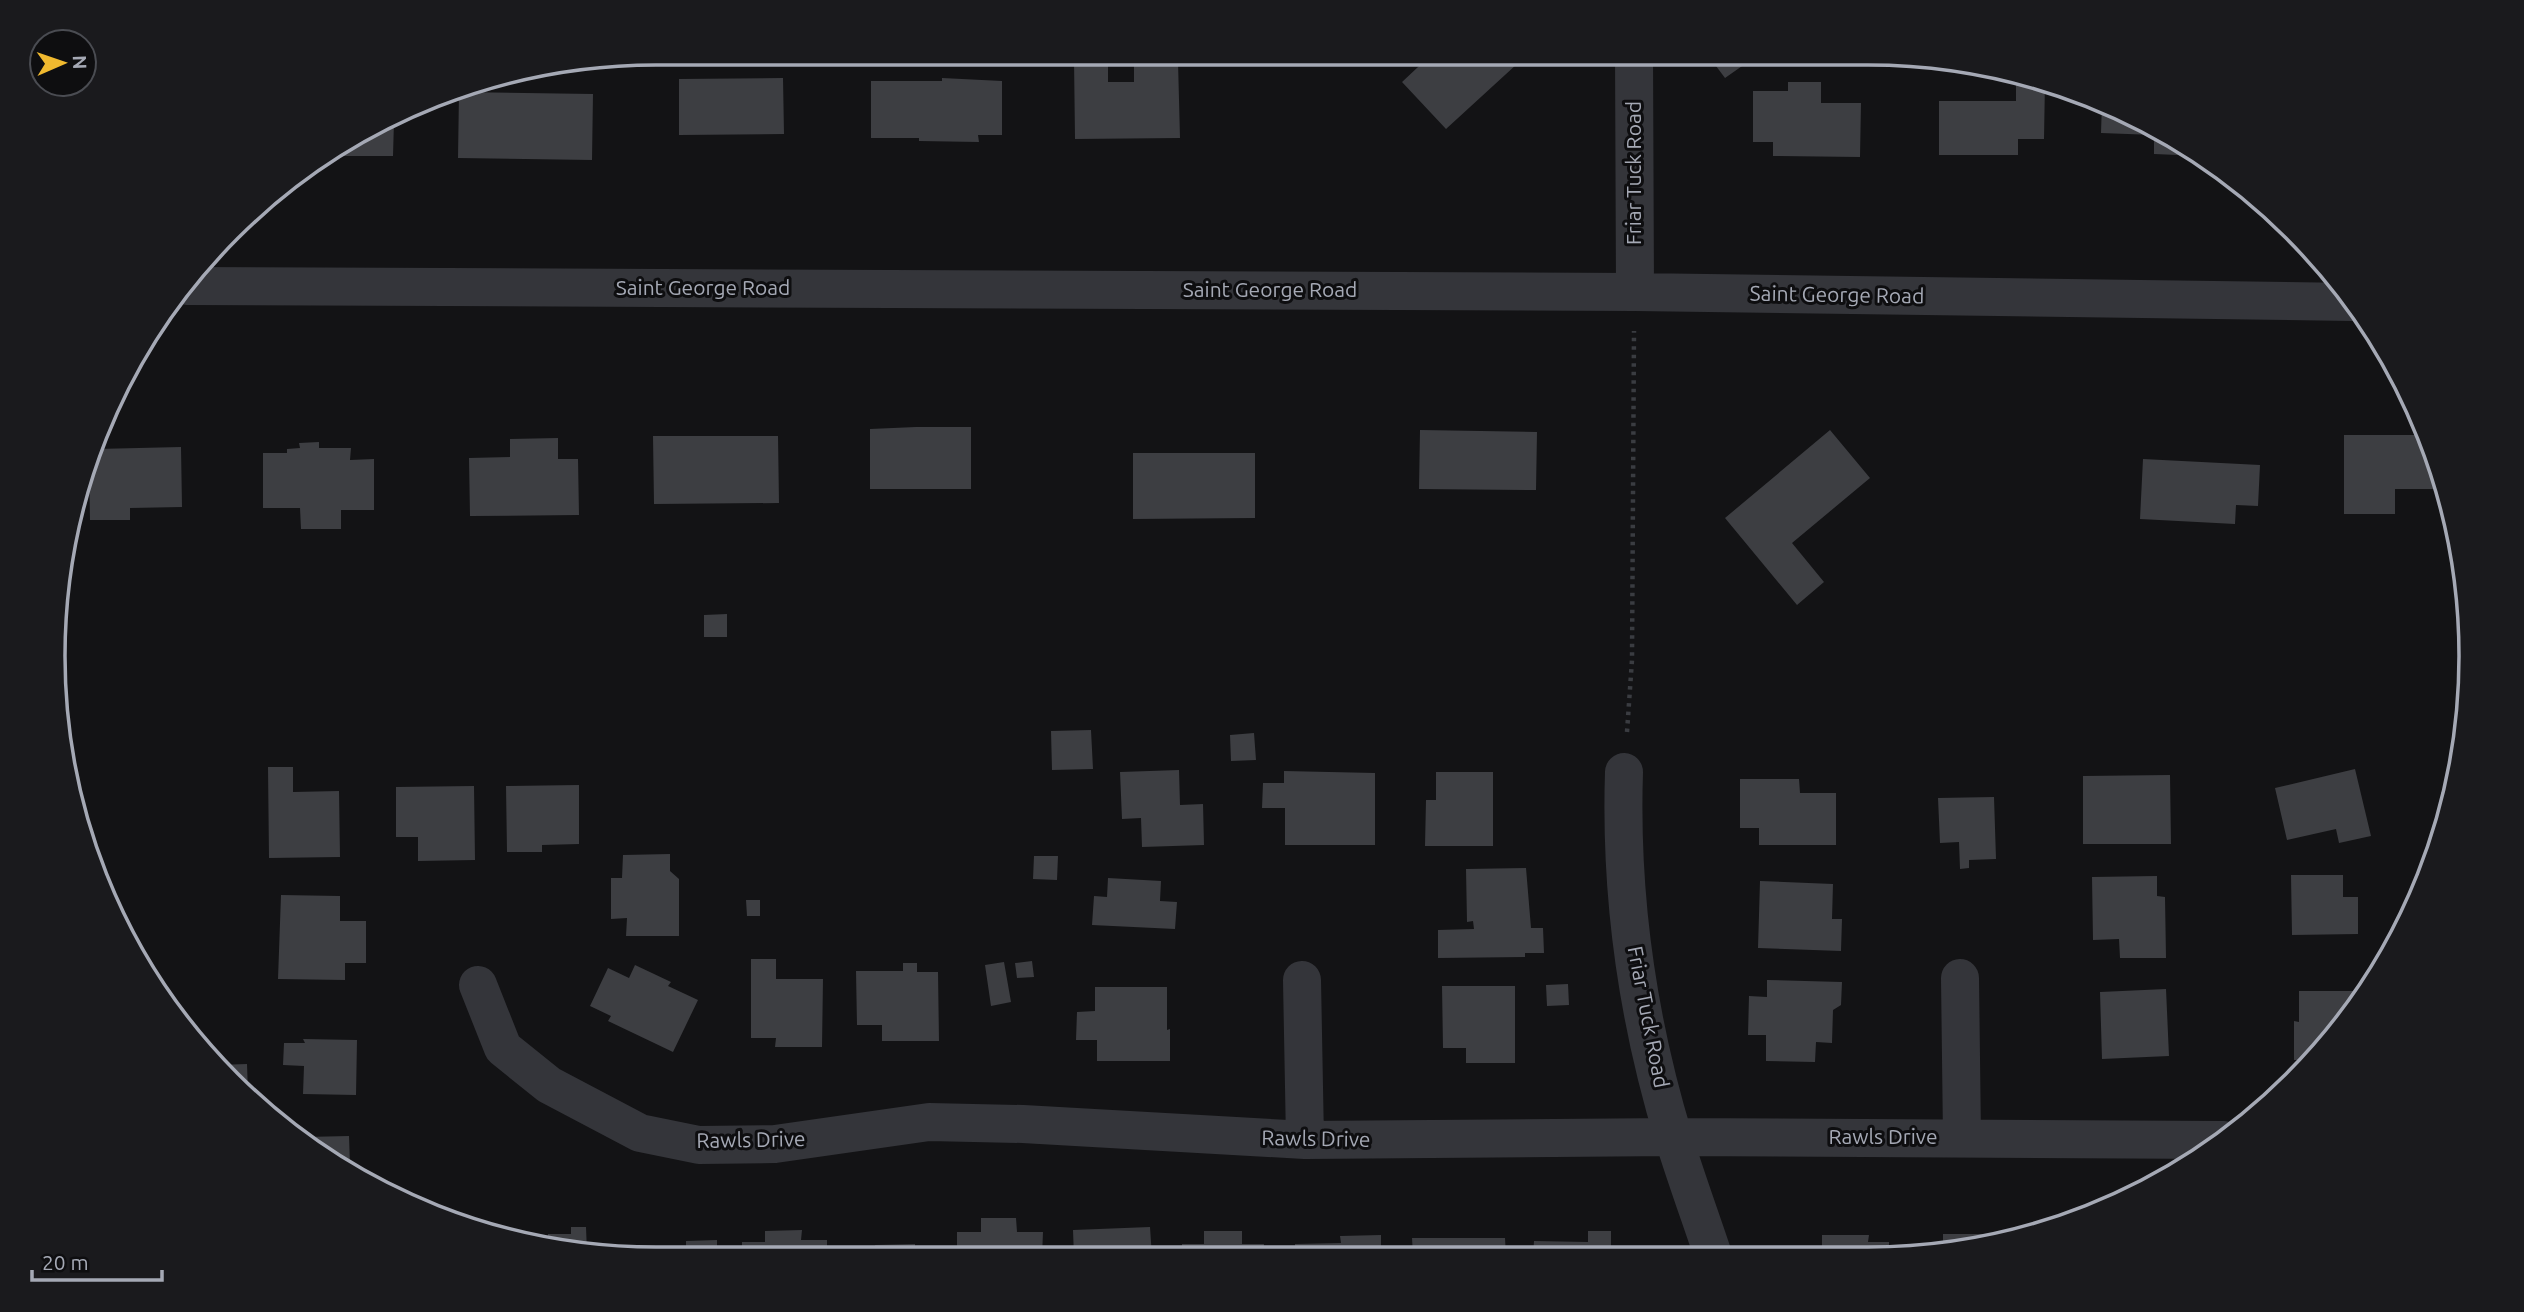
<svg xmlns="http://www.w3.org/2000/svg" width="2524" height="1312" viewBox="0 0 2524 1312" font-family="Ubuntu,sans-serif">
<rect width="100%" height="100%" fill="#131315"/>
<path fill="#3d3e42" d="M1433 53H1529L1446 129 1402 82Z
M1707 54H1753L1755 57 1725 78Z
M1108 58V82H1134V60L1178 61 1180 138 1075 139 1074 59Z
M2016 72 2045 81 2044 139H2018V155H1939V101H2016Z
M783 78 784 134 679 135V79Z
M942 78 1002 81V135H978L979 142 919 141V138H871V81H942Z
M1788 82H1821V103H1861L1860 157 1773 156V142H1753V91H1788Z
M459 92 593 94 592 160 458 158Z
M2102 102 2135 115 2201 156 2154 154V135L2101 133Z
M394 121 393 156H329Z
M916 427H971V489H870V429Z
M1420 430 1537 432 1536 490 1419 489Z
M1830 430 1870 478 1792 543 1824 582 1797 605 1725 518Z
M2344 435H2427L2440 462 2446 489H2395V514H2344Z
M653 436H778L779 503 654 504Z
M558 438V459H578L579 515 470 516 469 458 510 457V439Z
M319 442V448H351L350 460 374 459V510H341V529H301L300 508H263V453H287V449L300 448 299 443Z
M181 447 182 507 130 508V520H90L89 464 96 449Z
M1133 453H1255V518L1133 519Z
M2143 459 2260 465 2258 506 2236 505 2235 524 2140 519Z
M727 614V637H704V615Z
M1091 730 1093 769 1052 770 1051 731Z
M1254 733 1256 760 1231 761 1230 735Z
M268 767H293V792L339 791 340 857 269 858Z
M2355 769 2371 836 2339 843 2336 829 2287 840 2275 788Z
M1179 770 1180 805 1203 804 1204 845 1142 847 1141 818 1122 819 1120 772Z
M1284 771 1375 773V845H1285V808H1262L1263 783H1284Z
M1436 772H1493V846H1425L1426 800H1436Z
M2170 775 2171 844H2083V776Z
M1740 779H1799L1800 793H1836V845H1759V828H1740Z
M579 785V844L542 845V852H507L506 786Z
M474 786 475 860 418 861V837H396V787Z
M2441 792H2454L2451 813 2441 838Z
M1994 797 1996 859 1969 860V868L1960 869 1959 842 1940 843 1938 798Z
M670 854V871L679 879V936H626L627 918 611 919V878H622L623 855Z
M1034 856H1058L1057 880 1033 879Z
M1526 868 1531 928H1543L1544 953H1525V957L1438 958V930L1474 929 1473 921 1467 922 1466 869Z
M2291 875H2343V897H2358V934L2292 935Z
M2157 876V896L2165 897 2166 958H2120L2119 939 2093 940 2092 877Z
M1108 878 1161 881 1160 901 1177 902 1175 929 1092 925 1094 896 1107 897Z
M1760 881 1833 884 1832 919H1842L1841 951 1758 948Z
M281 895 340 896V921H366V963H345V980L278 979Z
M746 900H760V916H747Z
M751 959H776V979H823L822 1047H775L776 1038H751Z
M1032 961 1034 977 1017 978 1015 963Z
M1004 962 1011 1002 991 1006 985 965Z
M903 963H917V972H938L939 1041H882V1025H857L856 971H903Z
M635 965 671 982 668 986 698 1000 673 1052 608 1021 611 1016 590 1006 608 968 629 978Z
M1767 980 1842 982 1841 1005 1833 1010 1832 1043 1816 1042 1815 1062 1766 1061V1035H1748L1749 996 1767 997Z
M1568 984 1569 1005 1547 1006 1546 985Z
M1442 986H1515V1063H1466V1048H1443Z
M1095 987H1167V1030L1170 1029V1061H1097V1040H1076L1077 1012 1095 1011Z
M2166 989 2169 1056 2102 1059 2100 992Z
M2299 991H2358V999L2321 1054 2315 1060H2294V1021L2299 1022Z
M303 1039 357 1040 356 1095 303 1094 304 1066 283 1065 284 1043H305Z
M247 1064 248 1092H242L229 1082 217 1065Z
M349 1136 350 1165H344L305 1137Z
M981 1218H1016L1017 1232H1043L1042 1257H957V1232H981Z
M571 1227H586L587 1252H606V1256L548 1247V1234H571Z
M1150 1227 1152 1257H1074L1073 1230Z
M802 1230 801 1240H827V1258H742V1242H765V1231Z
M1204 1231H1242V1244H1264L1263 1256 1182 1257V1244H1204Z
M1588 1231H1611V1255L1533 1256 1534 1241 1588 1242Z
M1943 1234H2005V1239L1943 1254Z
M1381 1235V1256H1295V1244L1341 1243 1340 1236Z
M1822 1235H1869L1868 1242H1889V1254L1822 1255Z
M1412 1238H1505L1506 1256H1413Z
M717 1240V1258H654V1249L686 1248V1241Z
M915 1244V1257H876L875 1245Z"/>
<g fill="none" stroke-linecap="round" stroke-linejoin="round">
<path stroke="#3a3c41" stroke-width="4.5" stroke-dasharray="3.5 5" stroke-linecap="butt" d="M1627 732 1632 660 1634 331"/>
<path stroke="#34353a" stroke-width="38" d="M1634 53 1635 292
M187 286 1635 292 2353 302
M1624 772C1620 895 1638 1021 1674 1139 1686 1178 1700 1216 1713 1255
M1960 978 1962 1137
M1302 980 1305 1140
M478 985 503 1048 549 1085 640 1133 699 1145 775 1144 929 1122 1023 1124 1305 1140 1673 1137 2224 1140"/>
</g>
<g text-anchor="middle" stroke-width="6" stroke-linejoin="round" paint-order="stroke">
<g font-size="21" fill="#a5a9b5" stroke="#0e0e10">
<text transform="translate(1634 173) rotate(-90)" y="7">Friar Tuck Road</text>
<text x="703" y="295">Saint George Road</text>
<text x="1270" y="297">Saint George Road</text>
<text transform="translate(1837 295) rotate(1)" y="7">Saint George Road</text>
<text transform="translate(1648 1017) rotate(79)" y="7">Friar Tuck Road</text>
<text x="1883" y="1144">Rawls Drive</text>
<text transform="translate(1316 1139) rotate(1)" y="7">Rawls Drive</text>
<text transform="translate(751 1140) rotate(-1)" y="7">Rawls Drive</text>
</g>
</g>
<path d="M0 0H2524V1312H0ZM656 65H1868A591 591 0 0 1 2459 656V656A591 591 0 0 1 1868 1247H656A591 591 0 0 1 65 656V656A591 591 0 0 1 656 65Z" fill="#1a1a1d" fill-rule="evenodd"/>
<path fill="none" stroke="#a5a9b5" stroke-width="3.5" d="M656 65H1868A591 591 0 0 1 2459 656V656A591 591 0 0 1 1868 1247H656A591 591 0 0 1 65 656V656A591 591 0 0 1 656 65Z"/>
<g transform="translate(63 63) rotate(88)"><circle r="33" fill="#0e0e10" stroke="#4a4c52" stroke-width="2"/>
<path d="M0-5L12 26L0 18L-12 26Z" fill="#f0b92f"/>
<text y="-10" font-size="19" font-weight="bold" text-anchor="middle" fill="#a5a9b5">N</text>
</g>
<path d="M32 1270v10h130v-10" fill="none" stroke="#a5a9b5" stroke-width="3.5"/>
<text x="42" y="1270" font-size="21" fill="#a5a9b5" stroke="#0e0e10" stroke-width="5" paint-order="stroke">20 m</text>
</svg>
